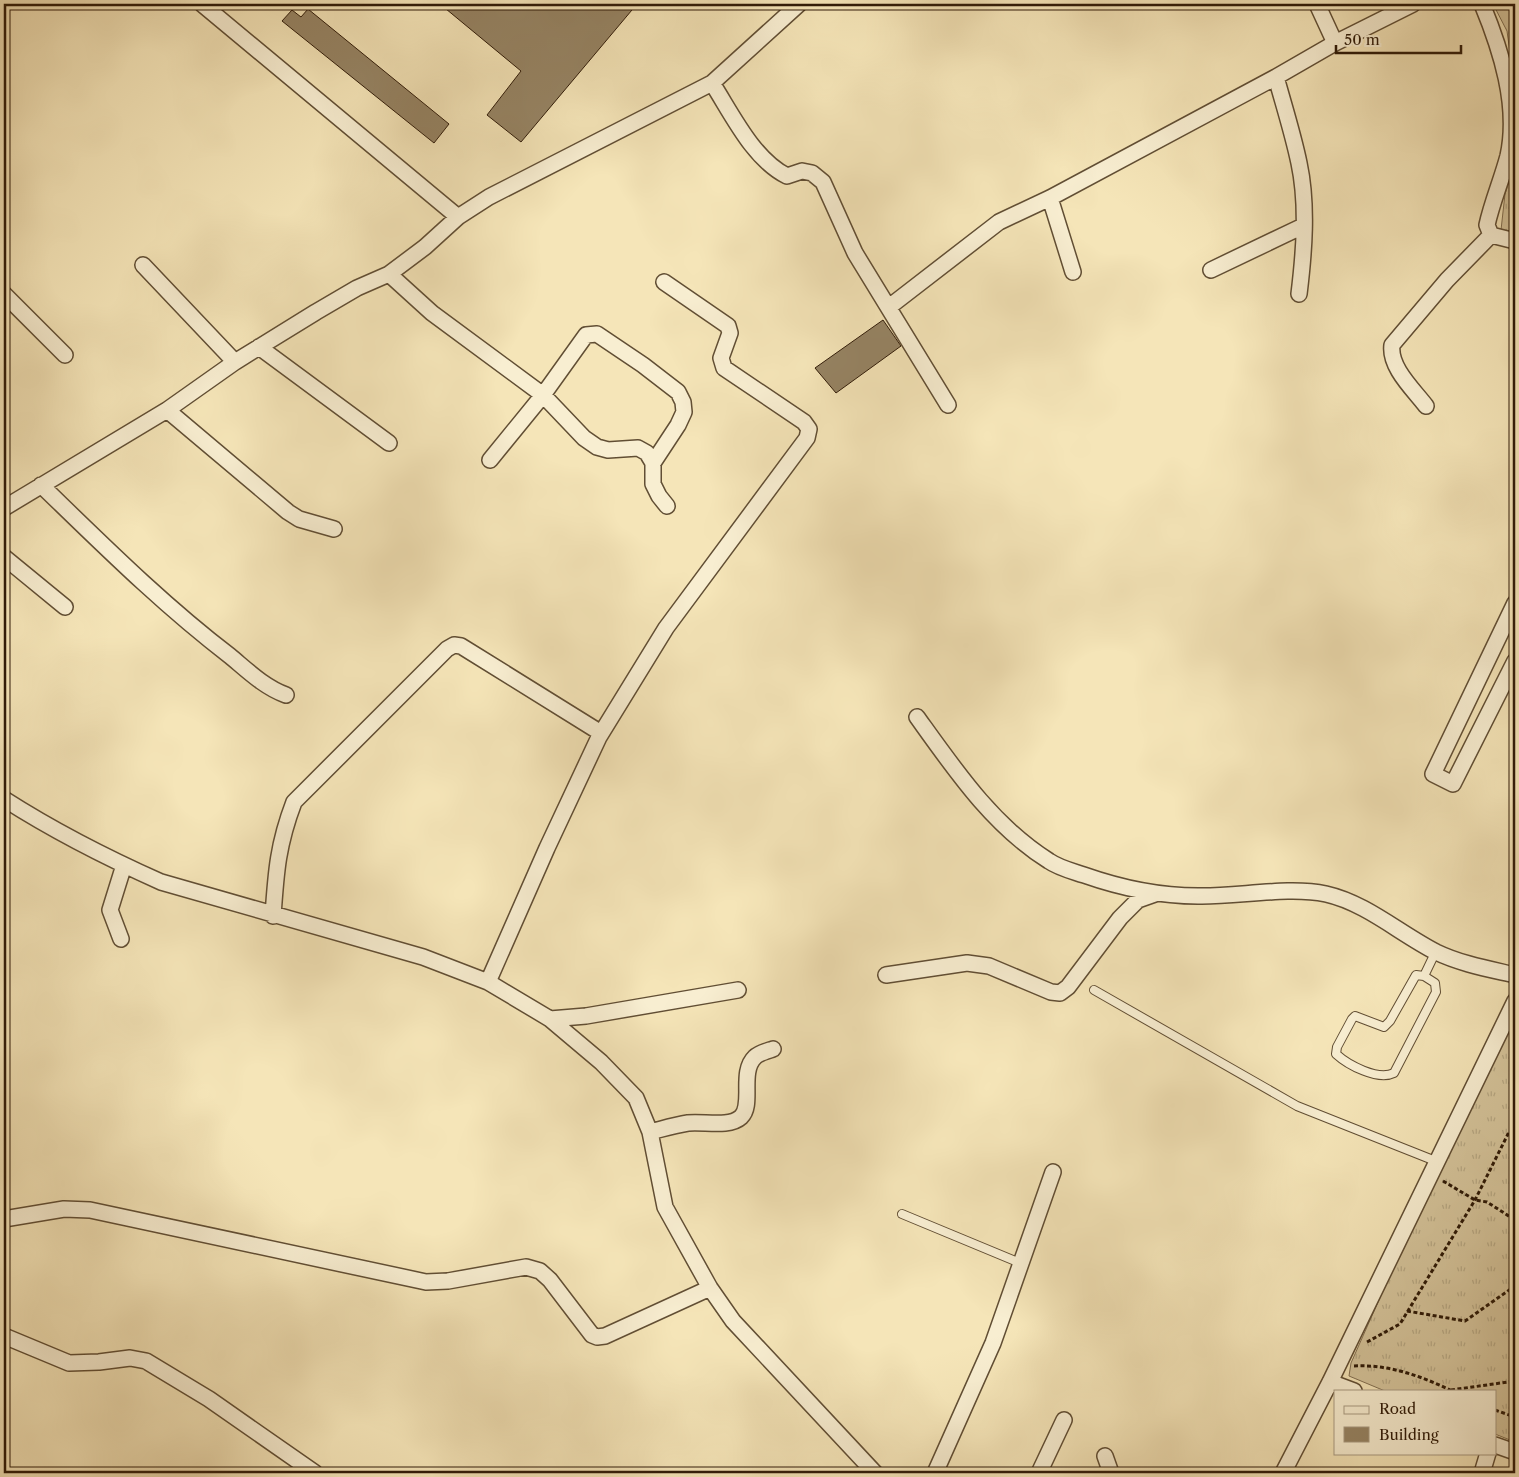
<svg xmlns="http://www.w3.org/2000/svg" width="1519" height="1477" viewBox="0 0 1519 1477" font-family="'Libre Caslon Text',serif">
<defs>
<pattern id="grass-tufts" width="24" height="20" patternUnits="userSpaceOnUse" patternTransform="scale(1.25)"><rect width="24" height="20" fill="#d4c39a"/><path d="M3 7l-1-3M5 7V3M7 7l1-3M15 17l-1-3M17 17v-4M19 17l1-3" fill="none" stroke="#b6a783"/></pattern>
</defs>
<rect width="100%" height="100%" fill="#f5e5b8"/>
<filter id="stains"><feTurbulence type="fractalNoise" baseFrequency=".004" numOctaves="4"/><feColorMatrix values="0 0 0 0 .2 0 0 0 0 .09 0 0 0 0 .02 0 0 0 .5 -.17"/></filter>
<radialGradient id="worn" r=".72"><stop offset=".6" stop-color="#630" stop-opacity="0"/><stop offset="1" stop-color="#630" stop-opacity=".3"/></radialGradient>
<path fill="url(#grass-tufts)" stroke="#826f51" d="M1493 4H1515V89L1507 31Z
M1515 162V232L1501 230 1505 194Z
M1515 1018V1442L1495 1434V1391H1385L1349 1376 1351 1363 1406 1239Z"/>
<path fill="#968464" stroke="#301b08" d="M440 4H637L521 142 487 115 521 71Z
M308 9 449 124 434 143 282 21 292 10 301 17Z
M883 320 901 346 836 393 815 368Z"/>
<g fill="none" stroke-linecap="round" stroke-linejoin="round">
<g stroke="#614e34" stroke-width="10">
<path id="lane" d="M1424 976 1416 975 1390 1021 1384 1027 1355 1016 1352 1019 1337 1047 1336 1054C1348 1065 1378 1081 1394 1073L1436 992 1435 983 1424 976 1436 951
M1094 990 1297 1106 1438 1162
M902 1214 1020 1263"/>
</g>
<g stroke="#614e34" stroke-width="18">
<path id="street" d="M202 4 458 217
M1317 4 1335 43
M1482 4C1501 50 1519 106 1508 156 1502 179 1492 202 1487 225L1491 235 1515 241
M1276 77C1284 106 1293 134 1299 163 1308 205 1304 253 1299 294
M712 83C732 114 753 159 787 176L802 171 812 173 823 182 855 253 948 405
M1050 198 1073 272
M143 265 235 362
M1211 270 1303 226
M389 274 432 313 543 395 584 438 597 447 608 450 638 448 647 453 653 463V484L659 496 667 506
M4 294 65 355
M889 307 999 222 1050 198 1276 77 1335 43 1413 4
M259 347 389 443
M1426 406C1413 389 1389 367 1392 345L1447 280 1491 235
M167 410 288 512 299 519 334 529
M490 460 543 395 586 335 597 334 643 365 678 392 683 402 684 412 678 425 653 463
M41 485C102 544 162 604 230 656 247 670 264 687 286 695
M4 508 167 410 235 362 316 312 357 288 389 274 425 247 458 217 489 197 712 83 799 4
M4 557 65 607
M1515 603 1433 774 1453 784 1515 661
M917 717C955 770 993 826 1049 861 1059 868 1072 871 1084 875 1121 888 1158 896 1198 896 1237 897 1288 886 1326 894 1366 903 1399 933 1436 952 1461 964 1489 969 1515 975
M4 799C54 831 107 858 161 882L423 957 488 982 550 1019 601 1062 636 1098 650 1132 665 1207 710 1288 733 1321 875 1473
M273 916C276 871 278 844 294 802L447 649 454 645 461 646 601 733
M121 939 110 910 124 865
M886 975 967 963 989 966 1051 992 1060 993 1068 987 1120 918 1138 900 1155 894
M488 982 547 848 599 737 666 628 807 438 809 429 804 422 724 368 721 358 730 333 728 326 664 282
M550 1019 586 1016 738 990
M650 1132C662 1129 675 1125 688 1123 703 1121 729 1128 741 1117 754 1105 739 1072 755 1057 759 1053 767 1051 773 1049
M4 1219 64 1209 90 1210 426 1282 448 1281 526 1267 540 1271 550 1280 592 1335 597 1337 605 1336 710 1288
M4 1336 69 1363 99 1362 130 1358 146 1361 209 1399 315 1473
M1330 1382 1354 1391
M1495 1445 1515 1452
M1105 1456 1111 1473
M935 1473 993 1343 1053 1172
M1039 1473 1064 1420
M1283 1473 1330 1382 1515 1001
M1482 1473 1488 1453"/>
</g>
<path stroke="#301b08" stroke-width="3" stroke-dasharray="4 2.5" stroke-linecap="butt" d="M1443 1181 1475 1200 1487 1202 1515 1220
M1407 1311 1465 1321 1515 1286
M1367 1342 1400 1324 1475 1200 1508 1134 1515 1139
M1354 1366C1387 1364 1422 1376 1452 1391
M1451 1390 1515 1381
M1495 1410 1515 1417"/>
<use href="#lane" stroke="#f8eed1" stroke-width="8"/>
<use href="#street" stroke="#f8eed1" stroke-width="15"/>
</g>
<rect width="1519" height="1477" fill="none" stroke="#f5e5b8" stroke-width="20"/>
<rect x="5" y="5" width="1509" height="1467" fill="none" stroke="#301b08" stroke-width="2.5"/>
<rect x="10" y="10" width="1499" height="1457" fill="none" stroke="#301b08"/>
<rect x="1334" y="1390" width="162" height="65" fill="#f8eed1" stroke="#a89a81"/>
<rect x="1344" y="1406" width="25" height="8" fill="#f8eed1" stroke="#a89a81"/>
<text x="1379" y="1414" font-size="15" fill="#301b08">Road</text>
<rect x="1344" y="1427" width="25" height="15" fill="#968464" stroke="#a89a81"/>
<text x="1379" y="1440" font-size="15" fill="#301b08">Building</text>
<path d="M1336 45v8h125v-8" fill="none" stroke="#301b08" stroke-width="2.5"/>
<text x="1344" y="45" font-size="15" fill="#301b08" stroke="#f8eed1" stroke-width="4" paint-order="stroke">50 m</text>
<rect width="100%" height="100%" filter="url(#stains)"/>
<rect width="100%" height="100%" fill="url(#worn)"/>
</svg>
